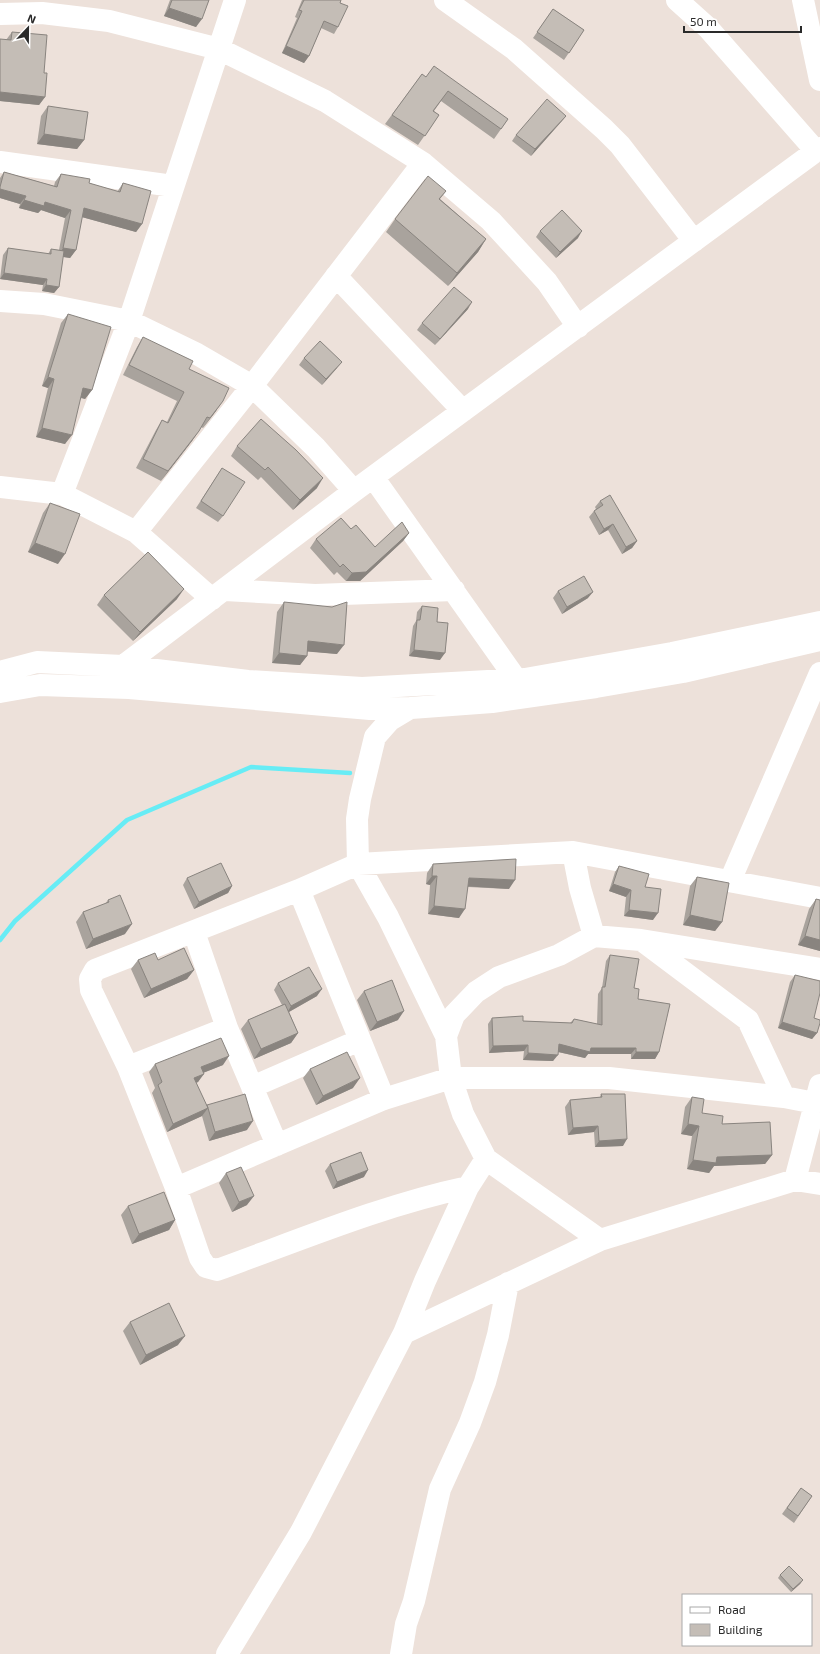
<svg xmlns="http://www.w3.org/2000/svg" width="820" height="1654" viewBox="0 0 820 1654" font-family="'Exo 2',sans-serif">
<rect width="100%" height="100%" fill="#ede1da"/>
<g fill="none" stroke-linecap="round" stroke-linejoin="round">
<path stroke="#67ecf5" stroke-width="4.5" d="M0 940 15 921 127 820 251 767 350 773"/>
<path stroke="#fff" stroke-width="22" d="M445 0 514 49 604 129 620 145 694 241
M677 0 708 28 816 151
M803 0 820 80
M0 14 42 13 109 21 219 49 325 101 423 163 491 221 547 282 578 327
M0 162 173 186
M336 276 463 411
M0 301 44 304 129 321 197 354 252 386 316 448 354 491
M373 477 516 679
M0 487 62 494 136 532 212 599
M62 494 129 321 235 0
M136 532 252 386 423 163
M225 590 315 595 454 590
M0 672 37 662 123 666 248 681 362 688 525 679 672 653 820 622
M106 687 123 666 354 491 820 148
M0 692 40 685 129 688 370 709 411 708 492 702 596 687 683 672 820 640
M410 708 390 720 375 737 360 799 357 819 358 864 388 917 446 1036 451 1078 463 1114 486 1159 600 1240
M573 852 580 888 594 936
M730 881 820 673
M299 890 384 1099
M194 932 227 1028 277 1145
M644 942 748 1020 784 1097
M446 1036 454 1015 476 992 499 977 559 955 594 936 641 940 820 969
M128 1067 227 1028
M252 1087 360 1040
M795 1180 820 1085
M468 1187C383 1205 300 1240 217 1270L206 1267 200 1258 176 1188 128 1067 91 990 90 979 95 970 299 890 358 864 573 852 820 898
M176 1188 384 1099 451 1078H609L784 1097 815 1103
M404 1333 600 1240 795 1180 820 1184
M227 1654 301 1532 404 1333 425 1281 468 1187 486 1159
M401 1654 406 1624 414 1601 440 1489 470 1423 485 1382 498 1335 508 1283"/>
</g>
<path fill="#a9a39d" d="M170 0H209L196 27 164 16Z
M302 0H341L340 3 338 27 334 34 321 28 309 56 304 63 282 53 297 18 295 17Z
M553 9 584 30 564 60 533 38Z
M12 32 44 73 45 97 39 105 0 101V39L6 40Z
M422 74 426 77 508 119 494 139 441 101 434 111 439 115 418 145 385 124Z
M48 106 84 140 77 149 37 144 41 116Z
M566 116 561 122 531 156 512 141 516 135Z
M4 172 54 186 55 182 61 174 117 192 123 183 142 224 136 232 82 217 76 250 70 258 63 257 59 287 54 293 42 291 43 285 0 279 3 255 8 248 48 254 51 249 59 250 65 218 41 210 38 213 19 208 20 204 0 198V178Z
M446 191 440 199 486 239 478 252 448 286 386 232 395 219Z
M540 231 578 238 556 258 536 237Z
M468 309 435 345 417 330 422 323Z
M68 314 92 390 85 399 80 398 65 444 36 437 48 388 42 386 61 323Z
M143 337 189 369 216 411 203 428 201 427 192 441 161 481 136 468 156 430 162 420 167 422 177 401 123 375 137 347Z
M304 358 337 368 322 385 299 365Z
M237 446 317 488 293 510 261 477 258 480 231 456Z
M222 468 223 516 218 522 196 508Z
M600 501 637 541 632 548 622 554 608 530 599 535 589 517 594 511 596 509 595 507Z
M50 503 58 564 28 552 43 513Z
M351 529 375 547 409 533 403 541 360 581H346L337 572 334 575 310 548 316 539Z
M558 591 588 598 562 614 553 598Z
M104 595 177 599 133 641 97 605Z
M284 602 337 654 307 651V656L300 665 272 663 277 612Z
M422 606 437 622 440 660 409 656 413 626 416 621 417 612Z
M433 864 509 889 468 887 459 918 428 914 430 885 426 884 427 873Z
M619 866 645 887 653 920 624 916 626 897 609 891 615 872Z
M697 877 722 922 715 931 683 925 690 886Z
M187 878 232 886 228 893 194 909 183 885Z
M816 899 820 900V951L798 945 809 909Z
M108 900 125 934 86 949 76 922 83 912 105 904Z
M610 955 634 988 659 1052 655 1059H631V1054H588L585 1058 558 1052 553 1061 523 1060 524 1051 489 1053 488 1024 492 1018 523 1021 570 1023 574 1019 597 1024 598 994 602 988 606 961Z
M138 960H158L194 970 187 979 144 998 131 969Z
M795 975 814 1018 817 1033 812 1039 778 1028 790 982Z
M278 983 317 996 289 1012 298 1033 291 1043 254 1059 241 1029 248 1020 282 1005 274 990Z
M364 991 398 1020 370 1031 357 1000Z
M155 1064 223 1065 203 1073 198 1082 196 1083 207 1106 247 1130 209 1141 202 1116 167 1132 152 1093 155 1088 149 1072Z
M310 1069 353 1088 316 1105 303 1078Z
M601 1094 623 1146 595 1147 594 1132 568 1135 565 1107 570 1100 600 1097Z
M692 1097 702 1113 772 1155 765 1164 714 1166 709 1173 687 1169 692 1136 681 1134 685 1107Z
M330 1164 364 1177 333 1189 325 1171Z
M226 1173 247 1205 232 1212 219 1183Z
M128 1206 175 1220 169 1230 132 1244 121 1215Z
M130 1322 178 1345 140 1365 123 1331Z
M801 1488 812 1496 794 1523 782 1514Z
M780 1575 803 1580 800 1584 791 1592 778 1578Z"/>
<path fill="#89847f" d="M169 8 202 19 196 27 164 16Z
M286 46 309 56 304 63 282 53Z
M0 92 45 97 39 105 0 101Z
M566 116 561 122 531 156 535 149Z
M44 134 84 140 77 149 37 144Z
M0 189 26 196 20 204 0 198Z
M24 200 45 202 71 210 65 218 41 210 38 213 19 208Z
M84 208 142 224 136 232 78 216Z
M582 231 578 238 556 258 560 252Z
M486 239 478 252 448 286 457 273Z
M63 248 76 250 70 258 58 256Z
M4 273 47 279 43 285 0 279Z
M46 285 59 287 54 293 42 291Z
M472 302 468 309 435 345 440 339Z
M342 362 337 368 322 385 326 379Z
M48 377 54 379 48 388 42 386Z
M83 388 92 390 85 399 77 396Z
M223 401 216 411 203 428 210 418Z
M42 428 72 435 65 444 36 437Z
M199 431 192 441 161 481 168 471Z
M323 478 317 488 293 510 300 500Z
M613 524 608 530 599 535 604 529Z
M409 533 403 541 360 581H346L352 573Z
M637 541 632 548 622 554 626 547Z
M35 543 65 554 58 564 28 552Z
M184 589 177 599 133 641 140 632Z
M593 592 588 598 562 614 567 607Z
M308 641 344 645 337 654 301 651Z
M414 650 445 653 440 660 409 656Z
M279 653 307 656 300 665 272 663Z
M432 876H437L430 885 426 884Z
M469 878 515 880 509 889 462 886Z
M613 884 631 890 626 897 609 891Z
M232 886 228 893 194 909 199 902Z
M434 906 465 909 459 918 428 914Z
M629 910 658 913 653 920 624 916Z
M690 915 722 922 715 931 683 925Z
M132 924 125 934 86 949 93 939Z
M805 936 820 940V951L798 945Z
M194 970 187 979 144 998 151 989Z
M322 989 317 996 287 1013 291 1006Z
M404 1011 398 1020 370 1031 377 1022Z
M782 1022 817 1033 812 1039 778 1028Z
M298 1033 291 1043 254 1059 261 1049Z
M559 1044 591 1048H636L631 1054H588L585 1058 554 1051Z
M528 1045 524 1051 489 1053 493 1046Z
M636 1052H659L655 1059H631Z
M528 1053 558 1055 553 1061 523 1060Z
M229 1056 223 1065 195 1076 201 1067Z
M204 1074 198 1082 188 1086 194 1078Z
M360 1078 353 1088 316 1105 323 1096Z
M208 1108 202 1116 167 1132 173 1124Z
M253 1121 247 1130 209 1141 215 1132Z
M688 1124 699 1126 692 1136 681 1134Z
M598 1126 594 1132 568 1135 573 1128Z
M627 1139 623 1146 595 1147 599 1141Z
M772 1155 765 1164 714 1166 709 1173 687 1169 693 1160 717 1157Z
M368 1170 364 1177 333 1189 337 1182Z
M254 1196 247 1205 232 1212 239 1202Z
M175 1220 169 1230 132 1244 139 1234Z
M185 1336 178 1345 140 1365 146 1355Z
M803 1580 800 1584 791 1592 793 1589Z"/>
<path fill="#c4bdb6" stroke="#89847f" d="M172 0H209L202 19 169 8Z
M304 0H341L340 3 348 6 338 27 324 21 309 56 286 46 302 11 299 10Z
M553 9 584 30 569 53 537 32Z
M12 32 47 35 44 73H47L45 97 0 92V39L11 40Z
M434 66 508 119 501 129 448 91 433 111 439 115 425 136 392 115 422 74 426 77Z
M547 99 566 116 535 149 516 135Z
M48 106 88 112 84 140 44 134Z
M4 172 57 187 61 174 90 179 89 183 120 192 123 183 151 191 142 224 84 208 76 250 63 248 71 210 45 202 44 206 24 200 26 196 0 189V187Z
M428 176 446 191 439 199 486 239 457 273 395 219Z
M562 210 582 231 560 252 540 231Z
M8 248 51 254V249L64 251 59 287 46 285 47 279 4 273Z
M454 287 472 302 440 339 422 323Z
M68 314 111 327 92 390 83 388 72 435 42 428 54 379 48 377Z
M143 337 193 361 189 369 229 388 223 401 210 418 207 417 199 431 168 471 143 459 162 420 168 423 184 392 129 365Z
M320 341 342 362 326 379 304 358Z
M261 419 296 450 323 478 300 500 268 467 265 470 237 446Z
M222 468 245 482 223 516 201 501Z
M610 495 637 541 626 547 613 524 604 529 594 511 603 505 600 501Z
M50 503 80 514 65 554 35 543Z
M341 518 351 529 356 525 375 547 402 522 409 533 366 572 352 573 343 564 340 567 316 539Z
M148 552 184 589 140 632 104 595Z
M584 576 593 592 567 607 558 591Z
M284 602 332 607 347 602 344 645 308 641 307 656 279 653Z
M422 606 438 608 437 622 448 623 445 653 414 650 417 620H420Z
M516 859 515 880 469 878 465 909 434 906 437 876H432L433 864Z
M221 863 232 886 199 902 187 878Z
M619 866 649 874 645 887 661 889 658 913 629 910 631 890 613 884Z
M697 877 729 883 722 922 690 915Z
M120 895 132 924 93 939 83 912 109 902 108 900Z
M816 899 820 900V940L805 936Z
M184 948 194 970 151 989 138 960 155 953 158 960Z
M610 955 639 959 634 988 639 989 638 999 670 1004 659 1052H636V1048H591L590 1052 559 1044 558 1055 528 1053V1045L493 1046 492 1018 523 1016V1021L572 1023 574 1019 602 1025V987H605Z
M309 967 322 989 291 1006 278 983Z
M795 975 820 981V993L814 1018 820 1020V1023L817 1033 782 1022Z
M392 980 404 1011 377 1022 364 991Z
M285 1004 298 1033 261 1049 248 1020Z
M221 1038 229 1056 201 1067 204 1074 194 1078 208 1108 207 1105 245 1094 253 1121 215 1132 208 1108 173 1124 158 1085 162 1082 155 1064Z
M347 1052 360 1078 323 1096 310 1069Z
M601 1094H625L627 1139 599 1141 598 1126 573 1128 570 1100 602 1097Z
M692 1097 704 1099 702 1113 723 1116 722 1124 770 1122 772 1155 717 1157 716 1163 693 1160 699 1126 688 1124Z
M361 1152 368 1170 337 1182 330 1164Z
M241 1167 254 1196 239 1202 226 1173Z
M164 1192 175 1220 139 1234 128 1206Z
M169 1303 185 1336 146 1355 130 1322Z
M801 1488 812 1496 798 1516 787 1508Z
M789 1566 803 1580 793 1589 780 1575Z"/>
<rect x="682" y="1594" width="130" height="52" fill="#ffffff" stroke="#aaaaaa"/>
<rect x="690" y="1607" width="20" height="6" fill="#ffffff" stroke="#aaaaaa"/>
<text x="718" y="1614" font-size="12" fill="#2a2a2a">Road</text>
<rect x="690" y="1624" width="20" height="12" fill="#c4bdb6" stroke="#aaaaaa"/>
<text x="718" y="1634" font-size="12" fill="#2a2a2a">Building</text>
<g transform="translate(28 28) rotate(22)" stroke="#ffffff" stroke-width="3" paint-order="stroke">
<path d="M0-3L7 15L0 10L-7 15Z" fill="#2a2a2a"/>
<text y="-6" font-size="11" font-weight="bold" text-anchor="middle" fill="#2a2a2a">N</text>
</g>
<path d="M684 26v6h117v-6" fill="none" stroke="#2a2a2a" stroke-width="2"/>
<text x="690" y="26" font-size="12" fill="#2a2a2a" stroke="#ffffff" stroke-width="3" paint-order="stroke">50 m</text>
</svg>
